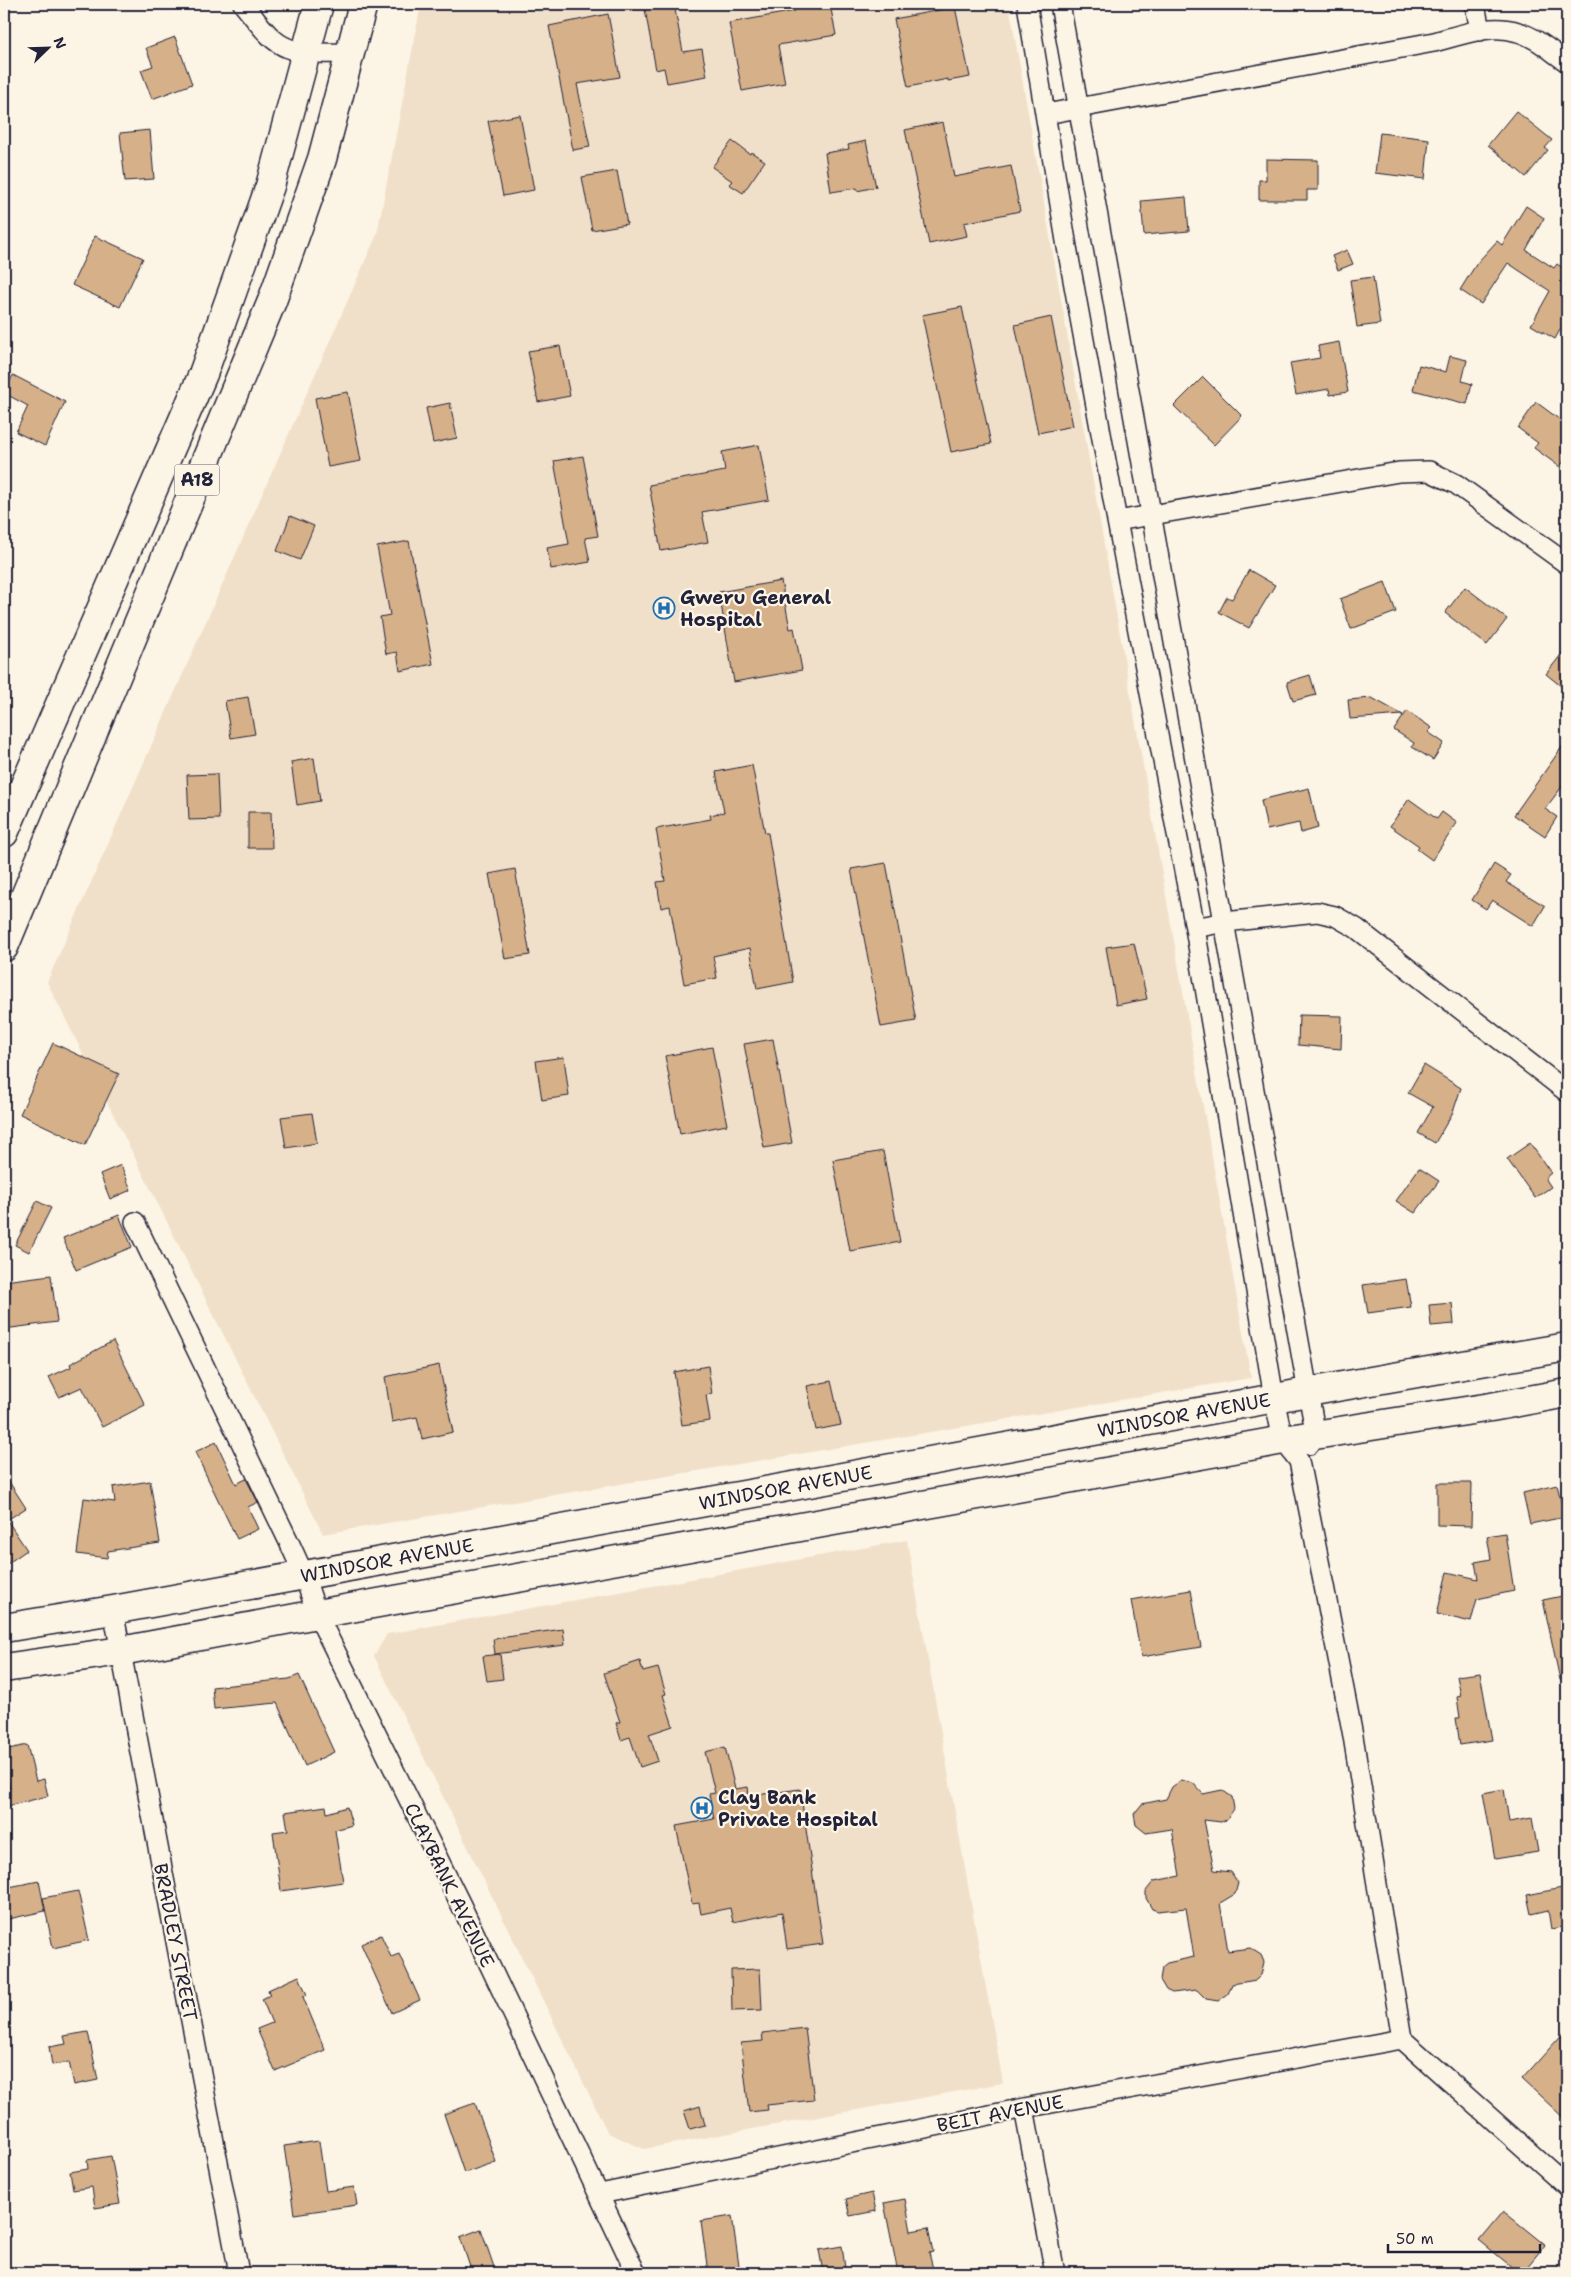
<svg xmlns="http://www.w3.org/2000/svg" width="1571" height="2277" viewBox="0 0 1571 2277" font-family="'Shantell Sans',sans-serif">
<rect width="100%" height="100%" fill="#fcf5e5"/>
<filter id="ink" filterUnits="userSpaceOnUse"><feTurbulence type="fractalNoise" baseFrequency=".02" numOctaves="2"/><feDisplacementMap in="SourceGraphic" scale="10" xChannelSelector="R" yChannelSelector="G"/><feConvolveMatrix kernelMatrix="1 2 1 2 8 2 1 2 1" color-interpolation-filters="sRGB"/></filter>
<g filter="url(#ink)">
<path fill="#f1e0c9" d="M421 4H1009L1251 1378 323 1534 47 982 377 234Z
M907 1540 1003 2083 644 2149 608 2133 374 1656 387 1634Z"/>
<path fill="#d6b088" stroke="#22223b" d="M644 4H674L683 52 702 49 707 76 667 83 664 68 656 70Z
M793 4H830L836 35 778 45 785 83 742 91 729 23 795 11Z
M955 7 970 77 948 81V79L908 87 894 19Z
M608 14 620 77 577 84 590 147 573 150 549 26Z
M175 37 192 84 152 99 141 70 153 66 146 48Z
M1516 111 1552 140 1545 148 1548 150 1526 177 1488 145Z
M520 115 534 190 503 196 488 121Z
M943 122 954 177 1011 166 1020 211 964 223 967 236 929 244 905 130Z
M150 130 154 179 125 181 120 133Z
M1380 133 1429 139 1425 179 1375 173Z
M732 141 750 154 751 152 765 161 743 193 729 184 732 181 712 167Z
M866 141 876 187 857 191V188L831 192 825 153 849 149 848 145Z
M1266 159 1318 160V190H1307V200H1259V180H1266Z
M617 171 627 224 592 230 582 177Z
M1186 197 1189 231 1144 235 1141 201Z
M1526 206 1544 218 1526 250 1554 268 1557 264 1563 268 1567 261V317L1555 339 1531 325 1550 291 1508 263 1481 304 1460 290 1477 263 1497 241 1502 245Z
M95 236 143 258 120 307 72 285Z
M1347 250 1353 264 1338 270 1332 256Z
M1373 277 1380 324 1357 327 1350 280Z
M962 307 991 444 951 452 922 315Z
M1051 317 1073 426 1038 433 1015 325Z
M1339 342 1348 392 1330 395 1329 389 1296 395 1290 363 1320 358 1318 346Z
M560 346 570 396 538 402 528 351Z
M1450 356 1467 360 1462 381 1472 384 1467 404 1413 390 1419 365 1446 372Z
M13 375 65 402 45 446 16 432 28 406 4 393Z
M1203 377 1242 416 1214 445 1174 406Z
M348 392 361 461 328 467 315 398Z
M1536 402 1567 425V456L1560 467 1534 448 1538 443 1518 428Z
M450 403 457 438 433 443 426 408Z
M759 445 769 500 702 512 708 542 661 551 649 485 725 471 722 452Z
M583 456 598 536 585 538 590 562 551 569 547 548 569 544 554 461Z
M290 516 314 526 300 560 277 551Z
M409 541 433 664 400 671 397 652 386 654 380 617 390 615 377 547Z
M1249 570 1275 585 1249 628 1219 612 1227 597 1232 599Z
M781 581 790 629 794 628 802 670 734 682 719 592Z
M1385 582 1396 612 1351 629 1340 599Z
M1465 587 1507 619 1487 645 1445 613Z
M1567 647V691L1546 674Z
M1310 675 1316 695 1293 701 1287 682Z
M248 697 255 734 231 738 225 701Z
M1372 698 1403 715 1350 719 1348 700Z
M1407 711 1432 728 1428 732 1444 743 1433 760 1412 747 1414 743 1394 730Z
M1567 740V780L1545 809 1557 817 1545 836 1514 815Z
M314 758 320 801 297 805 291 762Z
M752 765 765 833H768L793 982 757 989 750 948 713 956 717 978 684 984 670 906 661 908 657 882 665 881 656 829 711 819 710 815 724 812 716 772Z
M217 774 219 819 189 820 187 775Z
M1309 788 1318 828 1301 833 1299 823 1267 830 1261 800Z
M1409 799 1437 819 1442 812 1457 823 1432 860 1417 849 1419 846 1390 826Z
M248 812H271L272 848H248Z
M886 863 916 1021 881 1027 851 869Z
M1494 864 1511 875 1506 882 1545 906 1533 926 1492 900 1486 909 1472 900Z
M515 869 530 955 505 959 489 874Z
M1134 943 1147 999 1116 1005 1106 947Z
M1299 1015 1342 1016 1341 1049 1298 1045Z
M773 1039 792 1143 764 1148 744 1044Z
M53 1043 119 1074 85 1145 20 1114Z
M712 1047 727 1125 680 1134 665 1056Z
M564 1057 569 1096 542 1100 536 1061Z
M1424 1065 1461 1088 1453 1112 1435 1143 1418 1133 1433 1107 1408 1093Z
M312 1113 317 1143 286 1148 281 1117Z
M1530 1143 1551 1173 1545 1178 1551 1187 1535 1198 1507 1159Z
M883 1151 900 1242 850 1251 833 1160Z
M121 1165 131 1190 110 1199 100 1174Z
M1419 1168 1439 1181 1415 1213 1396 1201Z
M37 1201 51 1208 29 1252 15 1245Z
M119 1215 132 1247 76 1270 63 1238Z
M51 1275 57 1322 4 1329V1281Z
M1406 1279 1411 1307 1368 1313 1363 1285Z
M1452 1303 1454 1324 1431 1326 1429 1305Z
M113 1341 145 1405 102 1427 82 1387 59 1397 49 1377 71 1367 70 1364Z
M439 1365 453 1432 422 1439 417 1417 392 1422 385 1377Z
M708 1366 712 1394 706 1395 710 1421 682 1425 674 1372Z
M831 1381 841 1425 816 1430 807 1386Z
M216 1442 236 1484 246 1479 258 1502 248 1507 258 1529 237 1539 195 1452Z
M4 1474 26 1508 7 1520 27 1550 4 1566Z
M150 1481 160 1543 108 1551 107 1558 77 1554 84 1498 115 1502 113 1487Z
M1437 1483H1472L1471 1526 1437 1525Z
M1557 1485 1565 1517 1530 1524 1523 1493Z
M1505 1533 1514 1591 1477 1599 1471 1622 1437 1614 1447 1572 1478 1579 1475 1562 1491 1559 1487 1536Z
M1191 1590 1201 1647 1141 1657 1131 1600Z
M1567 1595V1679L1560 1680 1543 1600Z
M563 1629 565 1645 495 1654 493 1639Z
M500 1654 503 1679 487 1681 483 1656Z
M640 1661 643 1672 658 1668 666 1694 663 1695 673 1726 649 1734 658 1761 640 1767 630 1737 621 1740 616 1723 620 1722 604 1673Z
M1480 1673 1492 1740 1460 1745 1456 1718H1460L1457 1697 1461 1696 1457 1676Z
M299 1675 334 1752 305 1766 277 1703 214 1709 212 1687 289 1679Z
M27 1745 36 1781 44 1779 48 1796 4 1807V1789L10 1788 4 1764V1750Z
M725 1747 735 1789 748 1787 749 1796 800 1789 823 1944 787 1949 782 1912 733 1922 730 1908 701 1914 699 1903 692 1904 676 1826 714 1819 709 1794 715 1793 705 1752Z
M1181 1780 1193 1783 1203 1794 1222 1790 1232 1797 1234 1809 1227 1819 1221 1822 1204 1820 1214 1870 1231 1872 1238 1883 1235 1894 1220 1903 1228 1951 1250 1948 1261 1955 1264 1962 1261 1975 1256 1980 1232 1984 1228 1994 1218 2001 1206 1999 1197 1990 1172 1993 1166 1990 1160 1980 1162 1967 1167 1963 1194 1957 1186 1908 1158 1911 1152 1909 1146 1898V1891L1154 1881 1180 1876 1172 1829 1146 1833 1136 1825 1134 1814 1142 1804 1166 1799 1172 1787Z
M1504 1789 1509 1822 1532 1818 1538 1852 1495 1859 1483 1793Z
M326 1806 327 1813 347 1807 352 1825 335 1830 343 1882 281 1891 273 1832 288 1830 285 1812Z
M39 1881 45 1911 4 1920V1888Z
M1567 1887V1926L1551 1929 1548 1910 1531 1914 1527 1895Z
M78 1891 89 1940 53 1948 43 1898Z
M381 1935 391 1957 399 1954 420 2000 392 2013 361 1944Z
M760 1969 762 2010 732 2011 731 1970Z
M299 1976 307 1995 303 1997 325 2050 275 2071 257 2029 272 2023 262 1999 270 1995 268 1990Z
M805 2028 814 2100 767 2105 768 2110 749 2112 741 2043 763 2041 762 2033Z
M1567 2029V2121L1522 2079Z
M88 2032 98 2080 74 2085 69 2062 52 2065 49 2047 66 2044 64 2036Z
M475 2103 496 2162 464 2173 444 2114Z
M700 2106 705 2125 690 2129 684 2111Z
M319 2141 326 2191 354 2187 357 2205 294 2214 284 2146Z
M111 2156 120 2204 95 2208 92 2187 73 2190 70 2172 88 2169 87 2160Z
M872 2193 876 2211 850 2216 846 2199Z
M905 2199 911 2231 928 2228 933 2252 929 2253 934 2273H898L884 2203Z
M1503 2211 1545 2245 1522 2273H1519L1479 2240Z
M732 2216 740 2273H708L701 2221Z
M481 2229 496 2273H472L460 2237Z
M842 2246 845 2268 823 2272 819 2250Z"/>
<g fill="none" stroke-linecap="round" stroke-linejoin="round">
<g stroke="#22223b" stroke-width="22">
<path id="minor" d="M243 4C255 18 270 42 288 48 306 55 331 53 351 53
M1027 4 1067 247 1117 521 1195 928 1274 1398 1283 1440 1299 1461 1324 1586 1353 1736 1402 2039 1567 2186
M1060 4 1308 1392 1316 1436 1309 1445
M1475 4 1480 31
M1046 114 1434 42C1461 35 1491 23 1518 32 1536 37 1552 52 1567 62
M1117 521 1399 472 1429 471 1456 484 1567 564
M1195 928 1225 922 1317 912 1335 916 1356 928 1567 1092
M135 1222 289 1542 304 1575 317 1614 461 1905 636 2273
M113 1610 239 2273
M1024 2108 1055 2273
M600 2194 1024 2108 1402 2039"/>
</g>
<g stroke="#22223b" stroke-width="31">
<g id="secondary">
<path id="s1" d="M4 1628 113 1610 1308 1392 1567 1347"/>
<path d="M4 1668 121 1651 317 1614 1283 1440 1491 1407 1567 1393"/>
</g>
</g>
<g stroke="#22223b" stroke-width="31">
<path id="trunk" d="M4 833 203 374 270 186 319 4
M4 947 272 301 322 159 363 4"/>
</g>
<use href="#minor" stroke="#fcf5e5" stroke-width="19"/>
<use href="#secondary" stroke="#fcf5e5" stroke-width="28"/>
<use href="#trunk" stroke="#fcf5e5" stroke-width="28"/>
</g>
</g>
<defs>
<g id="hospital-ring" transform="scale(1.125)"><circle r="9.5" fill="#fcf5e5" stroke="#1f6fb2" stroke-width="1.5"/><path d="M-5-5h3v3.5h4V-5h3V5h-3V1.5h-4V5h-3Z" fill="#1f6fb2"/></g>
</defs>
<g fill-rule="evenodd">
<use href="#hospital-ring" x="664" y="608"/>
<use href="#hospital-ring" x="702" y="1808"/>
</g>
<g text-anchor="middle" stroke-width="4.5" stroke-linejoin="round" paint-order="stroke">
<rect fill="#fcf5e5" stroke="#63616e" stroke-width="1" x="174.5" y="464.5" width="45" height="31" rx="4"/>
<g font-size="18" font-weight="bold" fill="#22223b">
<text x="197" y="486">A18</text>
</g>
<g font-size="19" font-weight="bold" fill="#22223b" stroke="#fcf5e5" text-anchor="start">
<text x="680" y="604">Gweru General<tspan x="680" dy="22">Hospital</tspan></text>
<text x="718" y="1804">Clay Bank<tspan x="718" dy="22">Private Hospital</tspan></text>
</g>
<g font-size="19" fill="#22223b" stroke="#fcf5e5">
<text dy="7" stroke="none"><textPath href="#s1" startOffset="1199">WINDSOR AVENUE</textPath></text>
<text dy="7" stroke="none"><textPath href="#s1" startOffset="794">WINDSOR AVENUE</textPath></text>
<text dy="7" stroke="none"><textPath href="#s1" startOffset="389">WINDSOR AVENUE</textPath></text>
<text transform="translate(450 1885) rotate(64)" y="7">CLAYBANK AVENUE</text>
<text transform="translate(176 1942) rotate(79)" y="7">BRADLEY STREET</text>
<text transform="translate(1000 2113) rotate(-11)" y="7">BEIT AVENUE</text>
</g>
</g>
<rect width="1571" height="2277" fill="none" stroke="#fcf5e5" stroke-width="20"/>
<rect x="10" y="10" width="1551" height="2257" fill="none" stroke="#22223b" stroke-width="2" filter="url(#ink)"/>
<g transform="translate(48 48) rotate(67)" stroke="#fcf5e5" stroke-width="4" paint-order="stroke">
<path d="M0-4L9 19L0 12L-9 19Z" fill="#22223b"/>
<text y="-8" font-size="14" font-weight="bold" text-anchor="middle" fill="#22223b">N</text>
</g>
<path d="M1388 2244v8h152v-8" fill="none" stroke="#22223b" stroke-width="2.5"/>
<text x="1396" y="2244" font-size="15" fill="#22223b" stroke="#fcf5e5" stroke-width="4" paint-order="stroke">50 m</text>
</svg>
